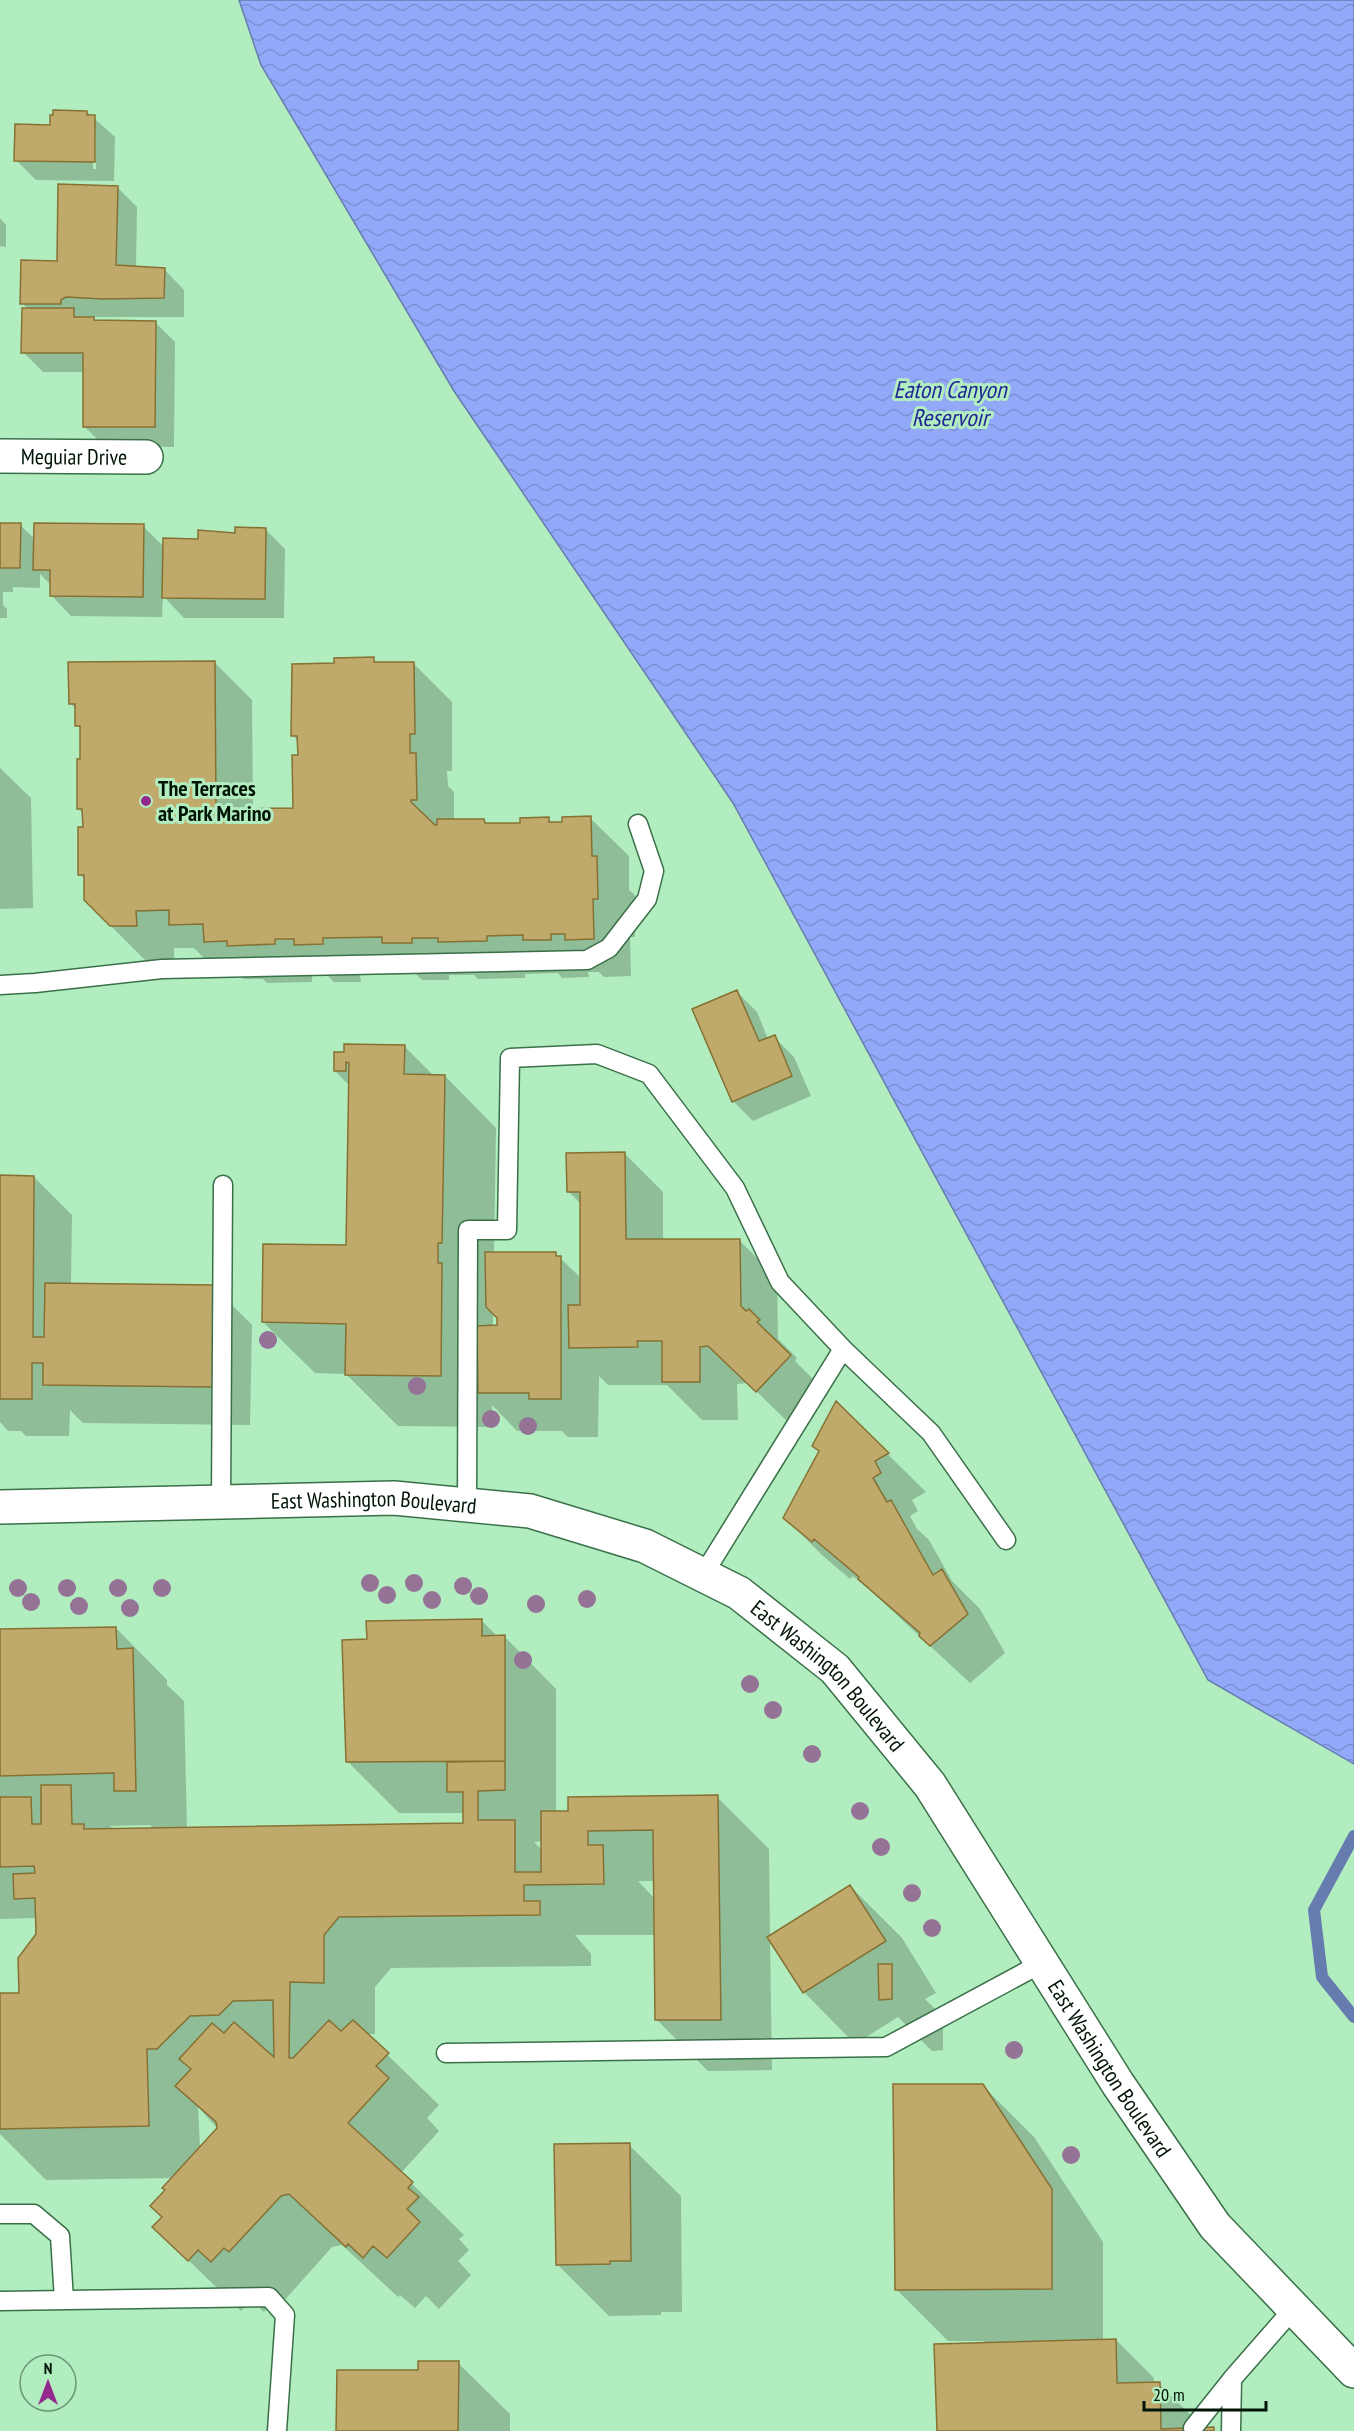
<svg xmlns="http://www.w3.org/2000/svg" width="1354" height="2431" viewBox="0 0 1354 2431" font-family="'PT Sans Narrow',sans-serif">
<defs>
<pattern id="water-waves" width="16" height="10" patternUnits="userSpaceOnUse" patternTransform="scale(1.5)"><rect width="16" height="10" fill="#92a8f8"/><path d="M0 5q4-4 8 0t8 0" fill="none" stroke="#7c90d3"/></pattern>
</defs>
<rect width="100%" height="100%" fill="#b2edbf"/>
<path fill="url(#water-waves)" stroke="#667caf" stroke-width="1.5" d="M239 0H1354V1764L1208 1680 733 803 454 391 261 65Z"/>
<path fill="#0003" fill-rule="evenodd" d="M87 112 115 137 114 181 36 180 16 160 52 126ZM93 130H96V169H93Z
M117 187 137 207 136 268 164 269 184 290V317H92L97 321 155 322 175 342 174 447 104 446 84 426 85 372H43L23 352 29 310 22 303 58 263Z
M0 218 6 225V247L0 246Z
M0 525H20L35 539 143 526 164 547 199 540V531L236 534 265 529 285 549 284 618H184L163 596 162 617 71 616 51 595V585L40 574V588L13 587V592H3V605L7 609V618H0Z
M373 659 378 664H414L452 702V771H447L448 786 454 792V821L484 820 488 825 522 824 548 819 553 824 590 818 629 856V890L635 895V937H630L631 976 604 977 599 972H588L589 977 562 978 558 973 525 974V978L478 979 474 975H449V980H422L416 974 360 975 361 982H334L328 976H312V982L267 983 263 979H244L226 962H208L194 948H174V964H149L85 900V880L80 874 84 828V814L79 809 82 730 77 725V710L70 703 214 662 252 700 253 810 294 809 299 756V741L293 736 335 665Z
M0 768 31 798 33 908 0 909Z
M737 992 757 1012 768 1039 774 1037 794 1057 811 1096 753 1121 733 1101Z
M404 1046 434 1076H445L496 1128 494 1254H556L581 1278 582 1205 568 1191 625 1154 663 1192V1241L739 1240 777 1278 778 1339 797 1358 795 1361 828 1394 795 1429 748 1383 737 1384 738 1420H702L667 1385H608L599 1376 598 1437H568L562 1431H517L492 1405V1427L398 1426 346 1374 315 1373 263 1322 348 1247 350 1086 335 1071 336 1053ZM493 1313 498 1318V1326L493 1327Z
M0 1177H34L72 1215 71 1285 214 1287 252 1325 250 1425 83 1423 70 1410 69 1436H26L21 1431H8L0 1422Z
M837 1404 926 1492 912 1500 918 1511 910 1516 917 1529 929 1540 952 1581 980 1609 1005 1653 970 1683 873 1593 853 1576 850 1579 823 1556 785 1518 820 1452 814 1446Z
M481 1620 498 1637H505L556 1689V1812L717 1797 769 1849 770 1937 850 1886 902 1938 936 1993 925 1999 943 2017V2050L932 2051 898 2017 855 2044 804 1992 770 1938 772 2070 708 2071 657 2020 656 1935H575L591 1954V1966L391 1968 375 1987V2034H366L439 2105 427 2118 439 2131 401 2173 464 2235 459 2239 469 2250 458 2261 471 2275 439 2309 426 2296 415 2308 400 2295 398 2297 342 2245 332 2247 282 2303 276 2298 264 2312 251 2300 241 2311 154 2227 163 2217 167 2190 173 2178 46 2180 0 2134V1994H21L37 1934 35 1918 0 1919V1631L116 1628 167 1680V1685L184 1701 187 1829 464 1825V1813H399L347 1761 368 1640ZM150 1825 154 1829 114 1830 110 1826ZM542 1841V1850L534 1842ZM638 1881H655V1899ZM198 2107 218 2129 200 2149Z
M982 2085 1034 2137 1103 2242V2341L1116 2340 1154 2378V2384H1159L1198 2422V2429H1213L1215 2431H938L984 2341H948L897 2290Z
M629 2145 681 2196 682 2312H661V2315L609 2316 557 2264Z
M458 2363 510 2414V2431H338L419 2371Z"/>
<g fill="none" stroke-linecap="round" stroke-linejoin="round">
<path stroke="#667caf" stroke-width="12" d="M1354 1836 1314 1910 1322 1977 1354 2017"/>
</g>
<path fill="#c0aa6b" stroke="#867133" stroke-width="1.5" d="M53 110 87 111V115H95V162L14 161 15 124 50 125V115H53Z
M58 184 118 186 116 265 165 268 164 298 103 299 66 297 61 300V304H20L21 260 57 261Z
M22 308H74V317H94V320L156 321 155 427H83V353H21Z
M0 523H21L20 568H0Z
M34 523 144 524 143 597 50 596V570H33Z
M235 527 266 528 265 599 162 598 163 538 198 539V530L235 533Z
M374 657V662H414L415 734H410V753H416L417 800H411V802L435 825H437V819H484L485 823H520V818L549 817V822H562V817L591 816 592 856H597L598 899H593L594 939 565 940V934H551V940H523V935L487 936V941L438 942V938H412V943H382V937L323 938V944L294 945V939H275V944L227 946V941L204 942 203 924 169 925V910L136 911 137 926H110L84 900V875H78V827H83L82 809H77V759H80V726H75V704H69L68 662 215 661 216 809 293 808 292 755H298L297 736H291L292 664 334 663V658Z
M737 990 759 1041 775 1035 792 1076 732 1102 692 1009Z
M344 1044 405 1045 404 1074 445 1075 442 1243H438V1263H442L441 1376 345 1375 346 1324 262 1322 263 1244 346 1245 349 1063 346 1062V1071H334V1052H344Z
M625 1152 626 1239H740L741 1306 746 1311 749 1309 760 1320 757 1322 791 1355 756 1392 708 1346 700 1347V1382H662V1341H637L638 1347 569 1348 568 1305H580V1192H567L566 1153Z
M0 1175 34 1176 33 1337H44L45 1283 215 1285 213 1387 43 1385V1363H32V1399H0Z
M485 1252H556V1256H561V1399H529V1393H478L477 1326 497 1325V1318L486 1307Z
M836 1401 889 1453 875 1461 881 1473 873 1478 887 1502 891 1500 933 1575 942 1569 968 1614 930 1646 919 1636 920 1633 858 1579 859 1577 814 1539 812 1542 783 1518 819 1451 812 1446Z
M482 1619V1636L505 1635V1761L346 1762 342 1640 367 1639 366 1621Z
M116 1627 117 1649 133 1648 136 1791H114V1773L0 1776V1629Z
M505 1761V1790L478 1791V1820H515V1872H541V1811H568V1797L718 1795 721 2020H655L653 1830 588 1831V1845H603L604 1884 524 1885V1901H540V1915L339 1917 324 1935V1983L290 1982 289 2058H293L329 2020 341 2031 353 2020 389 2053 376 2066 389 2078 348 2123 413 2182 408 2188 419 2197 407 2209 420 2222 387 2258 373 2246 363 2258 348 2244 346 2247 289 2194 281 2196 229 2252 224 2248 211 2262 198 2250 188 2261 152 2227 162 2217 150 2206 165 2190 162 2188 217 2128 216 2122 175 2086 191 2069 179 2059 212 2023 224 2033 234 2022 274 2057 273 2000 233 2001 219 2015 190 2016 157 2049H147L149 2126 0 2129V1993H19L18 1958 36 1934 35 1898 14 1899 13 1874 35 1873 34 1866 0 1867V1797H31L32 1824H41V1785H71L72 1824H84V1829L463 1823V1792H447V1762Z
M850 1885 886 1941 803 1993 767 1937Z
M878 1964H892V1999L879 2000Z
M893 2084H983L1052 2189V2289L895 2290Z
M630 2143 631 2261H610V2264L556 2265 554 2144Z
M1116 2339 1117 2383 1160 2382 1161 2429 1214 2427V2431H937L934 2344Z
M418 2361H459L458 2431H336L337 2370H418Z"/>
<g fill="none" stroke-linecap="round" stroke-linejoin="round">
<g stroke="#3a7049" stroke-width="21">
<path id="lane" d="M0 985 35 983 162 969 587 960 609 948 647 899 654 871 638 824
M221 1502 223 1185
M467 1505 468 1230H507L510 1058 597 1054 649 1074 735 1188 780 1282 843 1349 931 1433 1006 1540
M703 1575 843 1349
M446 2053 886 2047 1042 1963
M0 2214H34L60 2236 64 2300
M0 2301 269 2297 285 2315 277 2431
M1193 2428 1232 2379
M1231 2431 1232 2379 1294 2308"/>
</g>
<g stroke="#3a7049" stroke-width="36">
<g id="street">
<path id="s1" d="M0 456 146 457"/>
</g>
</g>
<g stroke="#3a7049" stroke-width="36">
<g id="secondary">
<path id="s2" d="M0 1507 394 1498 530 1511 645 1546 739 1593 835 1669 930 1785 1118 2084 1215 2226 1354 2371"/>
</g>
</g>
<use href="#lane" stroke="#fff" stroke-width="18"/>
<use href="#street" stroke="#fff" stroke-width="33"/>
<use href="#secondary" stroke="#fff" stroke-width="33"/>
</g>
<g fill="#957397">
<circle cx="268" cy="1340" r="9"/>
<circle cx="417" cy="1386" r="9"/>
<circle cx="491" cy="1419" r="9"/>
<circle cx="528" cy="1426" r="9"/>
<circle cx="370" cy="1583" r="9"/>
<circle cx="414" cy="1583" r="9"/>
<circle cx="463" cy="1586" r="9"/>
<circle cx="18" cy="1588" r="9"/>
<circle cx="67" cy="1588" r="9"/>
<circle cx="118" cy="1588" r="9"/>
<circle cx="162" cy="1588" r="9"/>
<circle cx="387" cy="1595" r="9"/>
<circle cx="479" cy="1596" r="9"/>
<circle cx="587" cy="1599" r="9"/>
<circle cx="432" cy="1600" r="9"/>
<circle cx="31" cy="1602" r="9"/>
<circle cx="536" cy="1604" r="9"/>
<circle cx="79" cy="1606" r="9"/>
<circle cx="130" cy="1608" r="9"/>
<circle cx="523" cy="1660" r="9"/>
<circle cx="750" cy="1684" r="9"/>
<circle cx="773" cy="1710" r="9"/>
<circle cx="812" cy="1754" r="9"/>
<circle cx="860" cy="1811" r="9"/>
<circle cx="881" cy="1847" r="9"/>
<circle cx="912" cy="1893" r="9"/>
<circle cx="932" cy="1928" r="9"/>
<circle cx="1014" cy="2050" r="9"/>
<circle cx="1071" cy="2155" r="9"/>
</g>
<circle fill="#93298b" stroke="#b2edbf" stroke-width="2" cx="146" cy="801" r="6"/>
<g text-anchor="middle" stroke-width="6" stroke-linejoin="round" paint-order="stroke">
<g font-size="22" fill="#011506" stroke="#b2edbf">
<text dy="8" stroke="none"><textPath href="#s1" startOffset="74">Meguiar Drive</textPath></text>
<text dy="8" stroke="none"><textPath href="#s2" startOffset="374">East Washington Boulevard</textPath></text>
<text dy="8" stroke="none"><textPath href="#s2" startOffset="878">East Washington Boulevard</textPath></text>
<text dy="8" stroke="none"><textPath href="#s2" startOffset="1364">East Washington Boulevard</textPath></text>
</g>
<g font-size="22" font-weight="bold" fill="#011506" stroke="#b2edbf" text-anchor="start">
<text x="158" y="796">The Terraces<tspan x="158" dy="25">at Park Marino</tspan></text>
</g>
<g font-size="24" font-style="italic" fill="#212696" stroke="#b2edbf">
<text x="950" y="398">Eaton Canyon<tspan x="950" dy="28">Reservoir</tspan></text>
</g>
</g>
<g transform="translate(48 2383)"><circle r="28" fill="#b2edbf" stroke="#6b9775" stroke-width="1.5"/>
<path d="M0-4.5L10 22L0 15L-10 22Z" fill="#93298b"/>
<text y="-9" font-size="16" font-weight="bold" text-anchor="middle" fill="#011506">N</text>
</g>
<path d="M1144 2401v9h122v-9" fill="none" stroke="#011506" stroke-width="3"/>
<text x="1153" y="2401" font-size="18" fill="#011506" stroke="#b2edbf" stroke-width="4.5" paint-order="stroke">20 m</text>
</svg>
